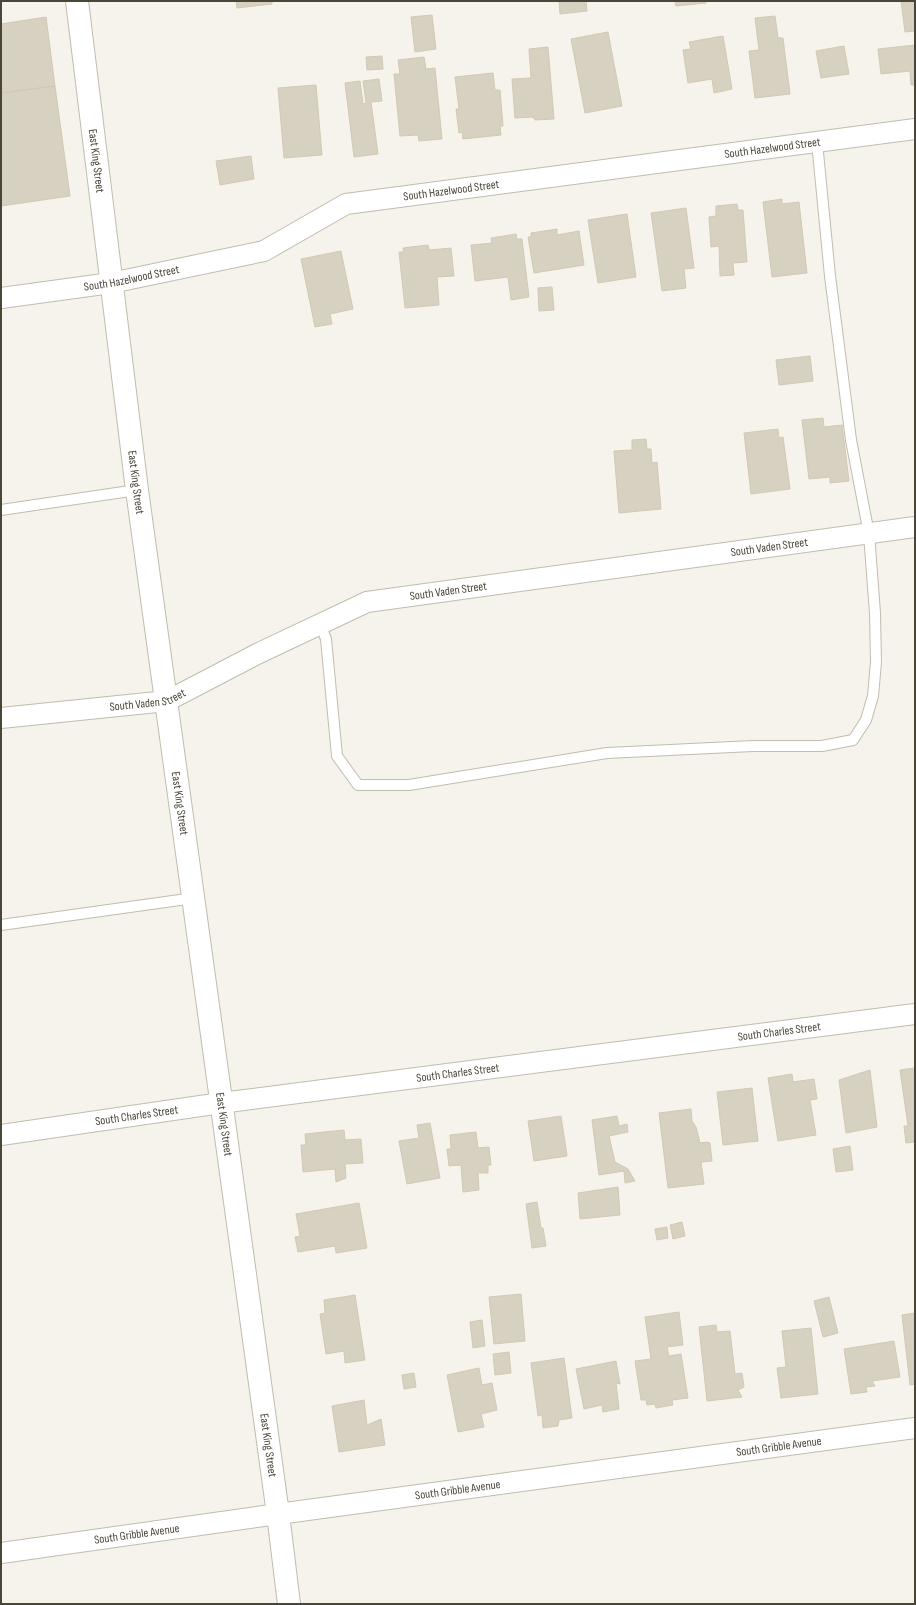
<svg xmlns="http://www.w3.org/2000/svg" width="916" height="1605" viewBox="0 0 916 1605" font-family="'Sofia Sans Condensed',sans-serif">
<rect width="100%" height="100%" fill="#f5f3eb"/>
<path fill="#d7d1c1" stroke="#d2c9b4" d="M236 1H272V4L237 8Z
M559 1H586L587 11 560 14Z
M675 1H705L706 3 676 6Z
M901 1H915V31L905 32Z
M432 15 436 49 415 52 411 17Z
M775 16 778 38H783L790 94 755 98 749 51 759 50 755 18Z
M46 17 55 86 1 93V24Z
M608 32 622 106 585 113 571 39Z
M723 36 732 89 714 93 712 79 688 83 683 50 691 49 689 42Z
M915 45V85H911L910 71 881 74 878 49Z
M844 46 849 74 821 78 816 51Z
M548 47 554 119 535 120 533 117 515 118 512 79 531 78 529 49Z
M382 56 383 69 367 70 366 57Z
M424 57 426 69 435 68 442 139 419 141 418 135 400 136 394 74H400L398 60Z
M493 73 495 90H500L503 126H500L501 135 463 139 462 132 459 133 456 109H459L455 77Z
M379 79 382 101 371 102 378 154 354 157 345 83 360 81 363 104 366 103 363 81Z
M316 85 322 155 284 158 278 88Z
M55 86 70 196 1 206V93Z
M251 156 254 179 220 185 216 161Z
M782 199V204L799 202 807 273 772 277 763 202Z
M737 204 738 210H743L747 262 733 263 734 275 720 276 719 246 711 247 709 217 716 216V206Z
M686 208 694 268 684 269 686 288 662 291 651 213Z
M627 214 636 277 598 283 588 220Z
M557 229V235L579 231 584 265 534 273 528 237H531V233Z
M516 234 517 239H522L529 297 511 300 508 277 475 281 471 245 492 243 491 238Z
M428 245 429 250 451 248 454 276 437 277 439 305 405 308 399 252H404L403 248Z
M341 251 353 309 330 314 332 324 315 327 301 259Z
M552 287 554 310 539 311 538 288Z
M810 356 813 381 779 385 776 360Z
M823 418 824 427 842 425 849 481 830 483V477L809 479 802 420Z
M778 429 779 438 783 437 790 489 751 494 744 433Z
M646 439 647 449H651L652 463 657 462 661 509 619 513 614 451 632 450V440Z
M915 1068V1142L906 1143 904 1126H908L900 1070Z
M870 1070 877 1127 846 1133 839 1080Z
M792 1074 793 1082 814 1079 817 1099 810 1100 816 1135 778 1141 768 1078Z
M752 1088 758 1141 723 1145 717 1092Z
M691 1109 692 1121 696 1127 700 1143 707 1142 710 1143 712 1161 701 1162 704 1184 668 1188 659 1113Z
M561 1116 567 1156 534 1161 528 1121Z
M617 1116 619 1126 627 1124 628 1132 609 1136 615 1162 628 1169 635 1181 625 1183 624 1171 599 1175 592 1120Z
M430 1123 440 1178 407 1184 399 1141 419 1138 417 1125Z
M344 1130 345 1140 361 1139 363 1163 345 1164 346 1178 336 1182 335 1169 303 1172 301 1145H306L305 1134Z
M476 1132 478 1148 489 1147 491 1165H488V1173H478L479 1190 463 1192 461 1165 449 1166 447 1149H451L450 1135Z
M850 1146 853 1170 836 1172 833 1149Z
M618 1187 620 1215 580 1219 578 1193Z
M537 1202 541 1228H543L546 1246 532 1248 526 1204Z
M359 1203 367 1248 336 1253 335 1246 298 1252 295 1237 300 1236 296 1214Z
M682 1222 685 1236 673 1239 670 1225Z
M667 1227 668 1238 657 1240 655 1229Z
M521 1294 525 1341 494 1344 489 1297Z
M355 1295 365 1360 345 1363 344 1351 326 1354 320 1314 325 1313 324 1300Z
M829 1297 838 1333 823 1337 814 1301Z
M679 1312 683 1345 667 1347 669 1356 681 1354 688 1398 672 1400 673 1405 656 1408 655 1404 647 1405 646 1400H641L635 1361 651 1359 645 1317Z
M915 1313V1384L910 1385 902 1315Z
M482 1320 485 1346 473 1348 470 1322Z
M716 1325 717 1332 730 1331 735 1374 742 1373 744 1387 738 1390 742 1397 707 1401 699 1327Z
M811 1328 818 1394 781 1398 777 1368 786 1367 782 1331Z
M894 1341 900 1377 872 1381 875 1386 866 1387 867 1392 851 1394 844 1349Z
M509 1352 511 1373 495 1375 493 1354Z
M564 1358 572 1418 559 1420 558 1426 543 1428 542 1415 538 1416 531 1363Z
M616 1361 620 1384 616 1383 619 1409 603 1412 602 1405 584 1409 576 1369Z
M479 1368 482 1385 492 1383 497 1410 481 1414 484 1427 458 1432 447 1375Z
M414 1373 416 1387 404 1389 402 1375Z
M364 1400 367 1425 381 1419 385 1445 339 1452 332 1406Z"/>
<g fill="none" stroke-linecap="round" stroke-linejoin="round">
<g stroke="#c1bcad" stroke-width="12">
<path id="service" d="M1 510 137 490
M320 624 326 639 337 756 358 785H409L607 753 753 746H822L853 740 866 720 873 696 876 662 875 613 869 534 851 440 830 276 817 142
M1 925 194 898"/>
</g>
<g stroke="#c1bcad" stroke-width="22">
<g id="minor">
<path id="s1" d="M1 298 111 283 264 251 346 204 915 129"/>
<path id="s2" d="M1 718 167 701 257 654 367 602 915 527"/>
<path id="s3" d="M1 1135 221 1103 915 1014"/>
<path id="s4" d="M1 1553 278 1514 915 1428"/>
</g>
</g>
<g stroke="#c1bcad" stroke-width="24">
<g id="tertiary">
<path id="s5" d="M77 1 137 490 278 1514 289 1604"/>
</g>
</g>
<use href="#service" stroke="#fff" stroke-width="10"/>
<use href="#minor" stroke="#fff" stroke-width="20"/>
<use href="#tertiary" stroke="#fff" stroke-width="22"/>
</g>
<g text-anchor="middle" stroke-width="4" stroke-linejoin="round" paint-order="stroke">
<g font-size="12" fill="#4a4539" stroke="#fff">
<text dy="4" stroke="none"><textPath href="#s1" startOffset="792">South Hazelwood Street</textPath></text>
<text dy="4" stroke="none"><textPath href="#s5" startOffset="161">East King Street</textPath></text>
<text dy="4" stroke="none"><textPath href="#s1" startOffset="468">South Hazelwood Street</textPath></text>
<text dy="4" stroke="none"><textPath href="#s1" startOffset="132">South Hazelwood Street</textPath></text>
<text dy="4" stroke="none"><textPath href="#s5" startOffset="485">East King Street</textPath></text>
<text dy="4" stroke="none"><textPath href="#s2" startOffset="796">South Vaden Street</textPath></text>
<text dy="4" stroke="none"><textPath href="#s2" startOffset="472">South Vaden Street</textPath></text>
<text dy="4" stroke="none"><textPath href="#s2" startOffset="148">South Vaden Street</textPath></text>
<text dy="4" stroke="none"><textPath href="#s5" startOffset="809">East King Street</textPath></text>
<text dy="4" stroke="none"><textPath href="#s3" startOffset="785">South Charles Street</textPath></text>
<text dy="4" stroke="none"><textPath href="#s3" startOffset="461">South Charles Street</textPath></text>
<text dy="4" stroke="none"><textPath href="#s3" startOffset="137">South Charles Street</textPath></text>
<text dy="4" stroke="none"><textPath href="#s5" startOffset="1133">East King Street</textPath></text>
<text dy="4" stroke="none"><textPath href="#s5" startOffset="1457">East King Street</textPath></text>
<text dy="4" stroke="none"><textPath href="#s4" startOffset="785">South Gribble Avenue</textPath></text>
<text dy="4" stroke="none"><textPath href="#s4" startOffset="461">South Gribble Avenue</textPath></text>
<text dy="4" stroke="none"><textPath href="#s4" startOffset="137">South Gribble Avenue</textPath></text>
</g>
</g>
<rect width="916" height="1605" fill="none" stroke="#4a4539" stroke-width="4"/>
</svg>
